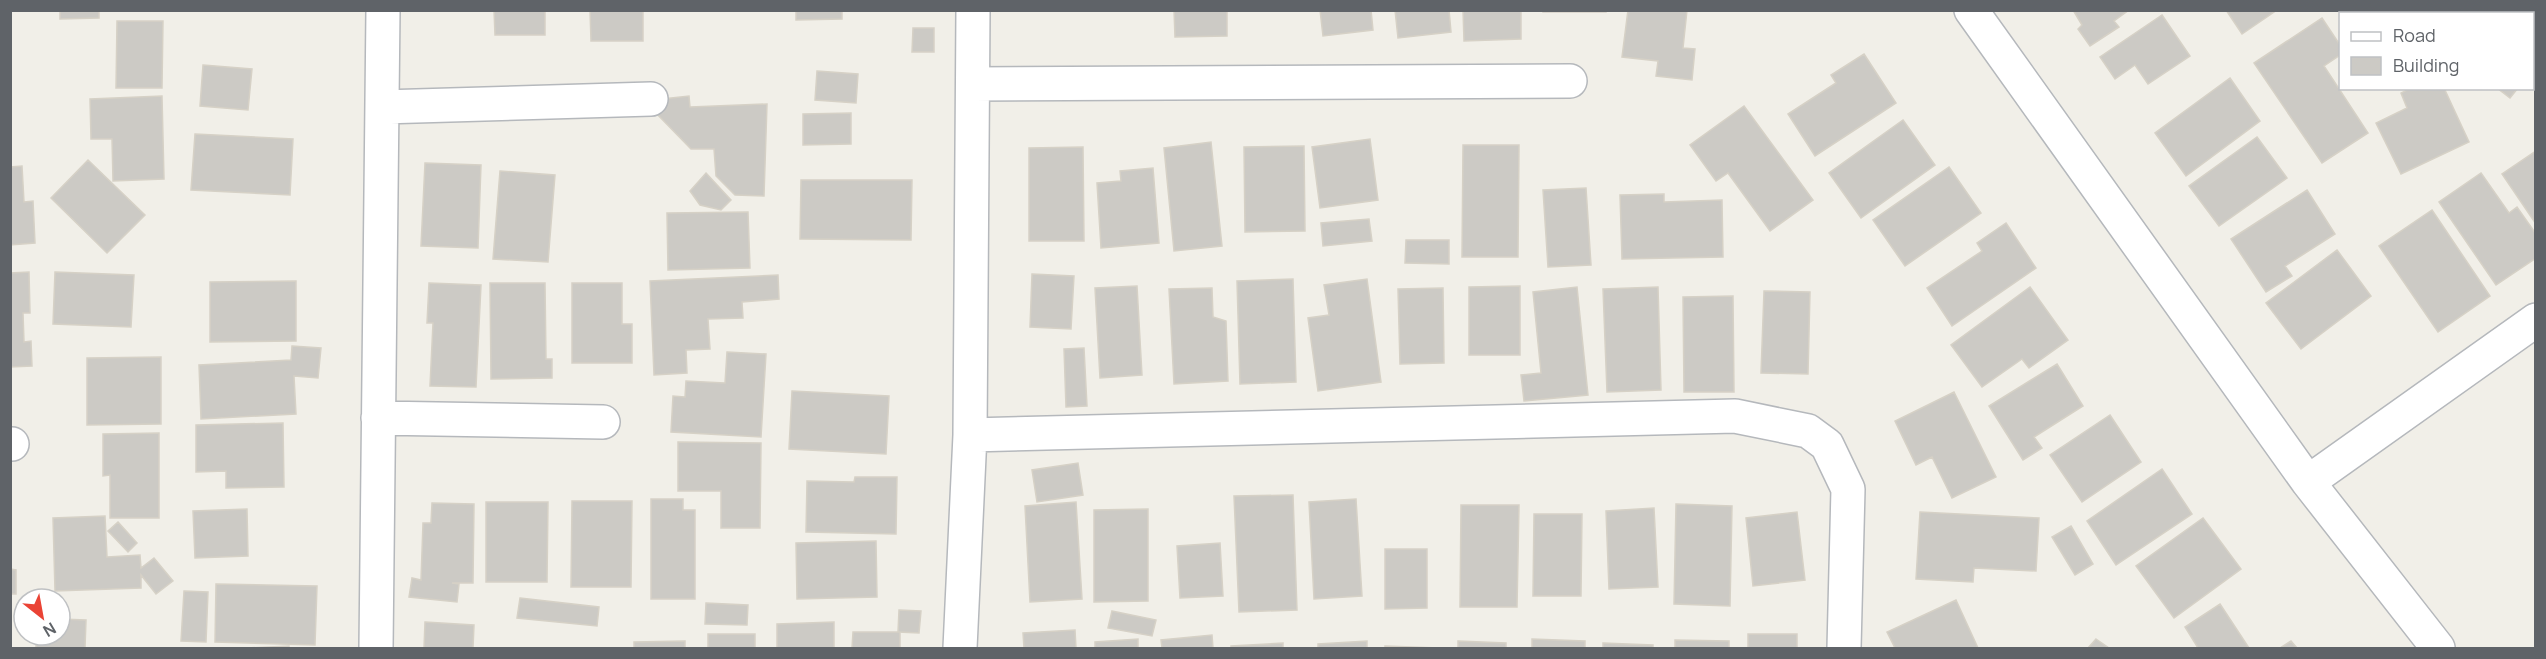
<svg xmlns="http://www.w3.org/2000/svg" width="2546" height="659" viewBox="0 0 2546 659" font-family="Manrope,sans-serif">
<rect width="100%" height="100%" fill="#f1efe8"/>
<path fill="#cccac5" stroke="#d6d1c6" stroke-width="1.5" d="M60 10H99V18L60 19Z
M494 10H545V35H495Z
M590 10H643V41H591Z
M796 10H842V19L796 20Z
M1174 10H1227V36L1175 37Z
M1320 10H1371L1373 30 1323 36Z
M1395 10H1449L1451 32 1398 38Z
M1463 10H1521V39L1464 41Z
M1543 10H1606V12H1543Z
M1628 10H1687L1683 48 1695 49 1692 80 1656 76 1658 61 1622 57Z
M2073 10H2129L2114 21 2119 27 2090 46 2078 29 2082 25Z
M2226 10H2277L2242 34Z
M2443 10H2492L2496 14H2441Z
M2520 10H2536V24L2532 22V14H2523Z
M2162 15 2190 56 2148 84 2135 65 2115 79 2100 57Z
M2322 18 2340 45V55L2324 66 2368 133 2322 163 2254 63Z
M117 21H163L162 88H116Z
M913 28H934V52H912Z
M2532 42 2536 45V65L2532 69Z
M1864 54 1896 103 1815 156 1788 114 1836 83 1831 75Z
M203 65 252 69 248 110 200 106Z
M817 71 858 74 856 103 815 100Z
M2230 78 2260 121 2186 176 2155 133Z
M2411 88H2444L2469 142 2401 174 2376 123 2407 108 2401 93Z
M2497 88H2518L2510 98Z
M162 96 164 179 113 181 112 139H91L90 99Z
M689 96 690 107 767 104 764 196 735 195 716 176 714 149H691L652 109 653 100Z
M1744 106 1813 200 1770 231 1728 173 1716 181 1690 145Z
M851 113V144L803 145V114Z
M1903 120 1935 165 1861 218 1829 173Z
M195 134 293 139 290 195 191 190Z
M2257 137 2287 178 2219 226 2189 186Z
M1370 139 1378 200 1320 208 1312 147Z
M1211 142 1222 246 1174 251 1164 148Z
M1463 145H1519L1518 257H1462Z
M1304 146 1305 231 1245 232 1244 147Z
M1083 147 1084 241H1029V148Z
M2536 151V224L2502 174Z
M88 160 145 215 107 253 51 198Z
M425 163 481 165 478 248 421 246Z
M22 166 24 202 33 201 35 243 10 245V167Z
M1949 167 1981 213 1905 266 1873 220Z
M1153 168 1159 243 1101 248 1097 183 1121 181 1120 171Z
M500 171 555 175 548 262 493 259Z
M706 173 731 200 721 210 700 205 690 191Z
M2481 173 2509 213 2517 207 2536 234V258L2496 285 2439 202Z
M801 180H912L911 240 800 239Z
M1586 188 1591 265 1548 267 1543 190Z
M2307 190 2335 234 2285 266 2292 276 2266 292 2231 239Z
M1664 194V202L1722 200 1723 257 1622 259 1620 195Z
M2432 210 2490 296 2438 332 2379 246Z
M748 212 750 268 668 270 667 213Z
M1369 219 1372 241 1323 246 1321 223Z
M2006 223 2036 268 1952 326 1927 288 1982 251 1977 243Z
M1406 240H1449V264L1405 263Z
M2337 250 2371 296 2301 349 2266 303Z
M29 272 30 313H23L24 342 31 341 32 366 10 367V273Z
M55 272 134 275 131 327 53 324Z
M1032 274 1074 276 1071 329 1030 327Z
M778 275 779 299 742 302 743 318 708 319 710 349 686 350 687 373 654 375 650 281Z
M1293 279 1296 382 1240 384 1237 281Z
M1367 279 1381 382 1318 391 1308 318 1329 315 1324 285Z
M296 281V341L210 342V282Z
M429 283 481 285 476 387 430 386 433 323H427Z
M490 283H545L546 359H552V378L491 379Z
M572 283H622V324H632V363H572Z
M1137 286 1142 375 1100 378 1095 288Z
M1520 286V355H1469V287Z
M1577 287 1588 395 1524 401 1521 375 1541 373 1533 292Z
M1658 287 1661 390 1607 392 1603 289Z
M2030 287 2068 340 2029 368 2022 359 1982 387 1951 345Z
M1212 288 1213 317 1226 321 1228 381 1174 384 1169 289Z
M1443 288 1444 363 1400 364 1398 289Z
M1764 291 1810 292 1808 374 1761 373Z
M1733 296 1734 392H1684L1683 297Z
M292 346 321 348 318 378 294 376 296 414 201 419 199 365 291 360Z
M1084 348 1087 406 1066 407 1064 349Z
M727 352 766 354 761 437 671 432 673 396 685 397 686 381 725 383Z
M161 357V424L87 425V358Z
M2057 364 2083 406 2034 437 2042 448 2023 460 1989 406Z
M792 391 889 396 886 454 789 449Z
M1954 392 1996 477 1952 498 1932 457 1916 465 1895 421Z
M2110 415 2141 462 2082 502 2050 455Z
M283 423 284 487 226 488V471L196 472V425Z
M159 433V518H110V475L103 476V434Z
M678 442 761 443 760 528H721V491H678Z
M1078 463 1083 495 1037 502 1032 470Z
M2162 469 2192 514 2116 565 2087 521Z
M855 477H897L896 534 806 532 807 481 854 482Z
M1293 495 1297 610 1239 612 1234 496Z
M651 499H683V510H695V599H651Z
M1356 499 1362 596 1314 599 1309 502Z
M572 501H632L631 587H571Z
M486 502H548L547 582H486Z
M1076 502 1082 599 1030 602 1025 506Z
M432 503 474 504 473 583H452L459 584 457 602 409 597 412 578 421 580 423 523H431Z
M1676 504 1732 506 1730 606 1674 604Z
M1461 505H1519L1517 607H1460Z
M1654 508 1658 587 1609 589 1606 511Z
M247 509 248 556 195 558 193 511Z
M1148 509V601L1094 602V510Z
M1797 512 1805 580 1753 586 1746 518Z
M1920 512 2039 518 2036 571 1974 568 1973 582 1916 579Z
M1534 514H1582L1581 596H1533Z
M105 516 107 557 140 555 141 568 154 558 173 581 156 594 141 575V588L55 591 53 518Z
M2203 518 2241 569 2174 618 2136 566Z
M118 522 137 543 128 552 108 531Z
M2071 526 2093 564 2075 575 2052 537Z
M876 541 877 597 797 599 796 543Z
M1220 543 1223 596 1180 598 1177 546Z
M1385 549H1427V608L1385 609Z
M10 569 16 570V594H10Z
M216 584 317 586 315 645 215 642Z
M184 591 208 592 206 642 181 641Z
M520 598 599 607 597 626 517 618Z
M1956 600 1978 648H1895L1887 632Z
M706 603 748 605 747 625 705 624Z
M2220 604 2249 648H2198L2185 627Z
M899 610 921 611 919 633 898 632Z
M1112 611 1156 620 1152 636 1108 628Z
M60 619 86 620 85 648H36V635H60Z
M425 622 474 625 473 648H424Z
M834 622V648H777V624Z
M1075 630 1076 648H1024L1023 633Z
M853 632H900V648H852Z
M708 634H755V648H708Z
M1748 634H1797V648H1748Z
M1212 635 1213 648H1162L1161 640Z
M1138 639V648H1095V642Z
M1532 639 1585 641V648H1532Z
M2096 639 2109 648H2088Z
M1675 640 1729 641V648H1675Z
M685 641V648H634V642Z
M1367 641V648H1318V644Z
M1458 641 1506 643V648H1458Z
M2291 641 2297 648H2280Z
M1283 643V648H1231V646Z
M1603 643 1653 645V648H1603Z
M289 646V648H246Z
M1385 646 1439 648H1385Z"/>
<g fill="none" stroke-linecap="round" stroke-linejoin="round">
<g stroke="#b5b8bc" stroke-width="36">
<path id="minor" d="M1971 10 2308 482
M973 84 1570 81
M382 107 651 99
M378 418 603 422
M970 435 973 10
M10 444H12
M376 648 383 10
M960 648 970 435 1735 416 1808 431 1827 445 1848 489 1844 648
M2438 648 2308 482 2536 320"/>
</g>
<use href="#minor" stroke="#fff" stroke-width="33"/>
</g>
<rect width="2546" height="659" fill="none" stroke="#5f6368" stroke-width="24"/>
<rect x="2339" y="12" width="195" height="78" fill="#ffffff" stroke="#bfc1c3" stroke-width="1.5"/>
<rect x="2351" y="32" width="30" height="9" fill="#ffffff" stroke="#bfc1c3" stroke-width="1.5"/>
<text x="2393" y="42" font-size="18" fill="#5f6368">Road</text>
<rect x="2351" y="57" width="30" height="18" fill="#cccac5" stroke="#bfc1c3" stroke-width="1.5"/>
<text x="2393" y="72" font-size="18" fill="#5f6368">Building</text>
<g transform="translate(42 617) rotate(149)"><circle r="28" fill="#ffffff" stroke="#bfc1c3" stroke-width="1.5"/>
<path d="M0-4.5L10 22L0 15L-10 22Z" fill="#ea4335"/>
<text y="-9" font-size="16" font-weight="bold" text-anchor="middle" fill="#5f6368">N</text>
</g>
</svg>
